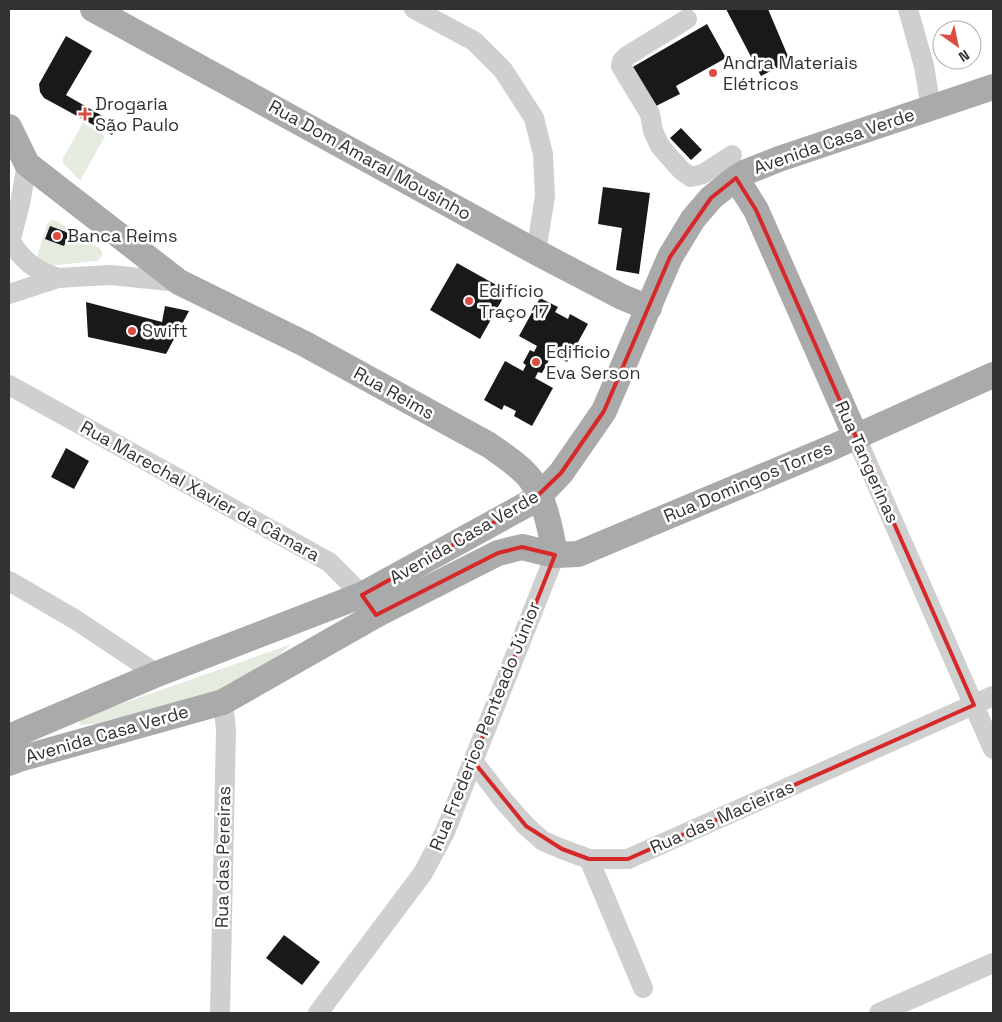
<svg xmlns="http://www.w3.org/2000/svg" width="1002" height="1022" viewBox="0 0 1002 1022" font-family="'Space Grotesk',sans-serif">
<rect width="100%" height="100%" fill="#fff"/>
<path fill="#e4ebdf" d="M83 123 105 136 80 181 63 163V158Z
M51 220 57 221 99 248 102 251V256L97 261 46 266 37 257 47 224Z
M292 644 245 682 106 723 79 725 81 718Z"/>
<path fill="#191919" d="M726 9H768L790 61 761 76Z
M707 24 726 58 676 86 680 94 652 108 631 68Z
M66 36 92 51 66 95 118 125 112 135 44 98 40 92 39 84Z
M681 128 702 150 691 160 670 138Z
M603 187 650 193 639 274 616 270 622 228 598 224Z
M50 226 69 233 64 246 45 239Z
M457 263 507 291 480 339 430 310Z
M540 298 558 307 555 312 568 319 570 314 588 324 567 362 549 352 546 358 549 360 542 373 538 372 535 378 553 388 532 426 514 416 516 411 504 405 502 410 484 400 505 361 523 371 526 365 523 363 530 350 534 352 537 346 519 336Z
M86 302 162 322 165 306 189 311 166 354 88 337Z
M66 448 89 461 74 489 51 477Z
M284 935 320 962 302 985 266 958Z"/>
<g fill="none" stroke-linecap="round" stroke-linejoin="round">
<path stroke="#cfcfcf" stroke-width="20" d="M414 9 474 41 503 70 534 118 543 154 545 196 536 252
M908 9 924 66 931 108
M687 19 627 56 622 61 621 66 650 114 653 131 660 146 681 170 691 177 703 174 732 155
M11 242C24 262 35 270 58 278
M9 246 20 204 27 164
M9 294 58 278 111 275 179 282
M9 385 329 562 362 595 370 606
M856 437 993 749
M9 581 76 620 157 674
M473 761 503 800 526 826 543 841 562 849 589 859H628L993 696
M589 859 643 988
M220 1013 226 729 223 702
M318 1013 423 873 445 832 555 555
M879 1013 993 963"/>
<path stroke="#aaa" stroke-width="26" d="M93 9 536 252 622 297 649 308
M9 127 27 164 179 282 305 344 489 445C503 455 521 466 531 480 545 499 551 532 555 555
M736 178 756 210 856 437
M9 737 157 674 362 595 531 502 539 496 561 473 604 411 670 257 693 219 711 198 732 181 746 172 779 159 993 87
M9 763 19 759 223 702 376 615 498 553 522 547 555 555 578 554 833 447 993 375"/>
</g>
<path fill="none" stroke="#d62828" stroke-width="4" stroke-linejoin="round" d="M736 178 756 210 974 705 628 859H589L562 849 526 826 473 761 555 555 522 547 498 553 376 615 362 595 531 502 561 473 604 411 670 257 711 198Z"/>
<g fill="#db4c42" stroke="#fff" stroke-width="2">
<circle cx="713" cy="73" r="5"/>
<path d="M82.5 106.5h5v5h5v5h-5v5h-5v-5h-5v-5h5z"/>
<circle cx="57" cy="236" r="5"/>
<circle cx="469" cy="301" r="5"/>
<circle cx="132" cy="331" r="5"/>
<circle cx="536" cy="362" r="5"/>
</g>
<g text-anchor="middle" stroke-width="5" stroke-linejoin="round" paint-order="stroke">
<g font-size="18" fill="#323232" stroke="#fff" text-anchor="start">
<text x="723" y="69">Andra Materiais<tspan x="723" dy="21">Elétricos</tspan></text>
<text x="95" y="110">Drogaria<tspan x="95" dy="21">São Paulo</tspan></text>
<text x="67" y="242">Banca Reims</text>
<text x="479" y="297">Edifício<tspan x="479" dy="21">Traço 17</tspan></text>
<text x="142" y="337">Swift</text>
<text x="546" y="358">Edificio<tspan x="546" dy="21">Eva Serson</tspan></text>
</g>
<g font-size="18" fill="#323232" stroke="#fff">
<text transform="translate(834 141) rotate(-19)" y="6">Avenida Casa Verde</text>
<text transform="translate(370 160) rotate(29)" y="6">Rua Dom Amaral Mousinho</text>
<text transform="translate(394 393) rotate(29)" y="6">Rua Reims</text>
<text transform="translate(867 462) rotate(66)" y="6">Rua Tangerinas</text>
<text transform="translate(748 482) rotate(-23)" y="6">Rua Domingos Torres</text>
<text transform="translate(200 491) rotate(29)" y="6">Rua Marechal Xavier da Câmara</text>
<text transform="translate(464 537) rotate(-30)" y="6">Avenida Casa Verde</text>
<text transform="translate(485 726) rotate(-68)" y="6">Rua Frederico Penteado Júnior</text>
<text transform="translate(107 734) rotate(-16)" y="6">Avenida Casa Verde</text>
<text transform="translate(722 817) rotate(-24)" y="6">Rua das Macieiras</text>
<text transform="translate(223 857) rotate(-89)" y="6">Rua das Pereiras</text>
</g>
</g>
<rect width="1002" height="1022" fill="none" stroke="#323232" stroke-width="20"/>
<g transform="translate(957 45) rotate(147)"><circle r="24" fill="#ffffff" stroke="#adadad"/>
<path d="M0-4L9 19L0 12L-9 19Z" fill="#db4c42"/>
<text y="-8" font-size="14" font-weight="bold" text-anchor="middle" fill="#323232">N</text>
</g>
</svg>
